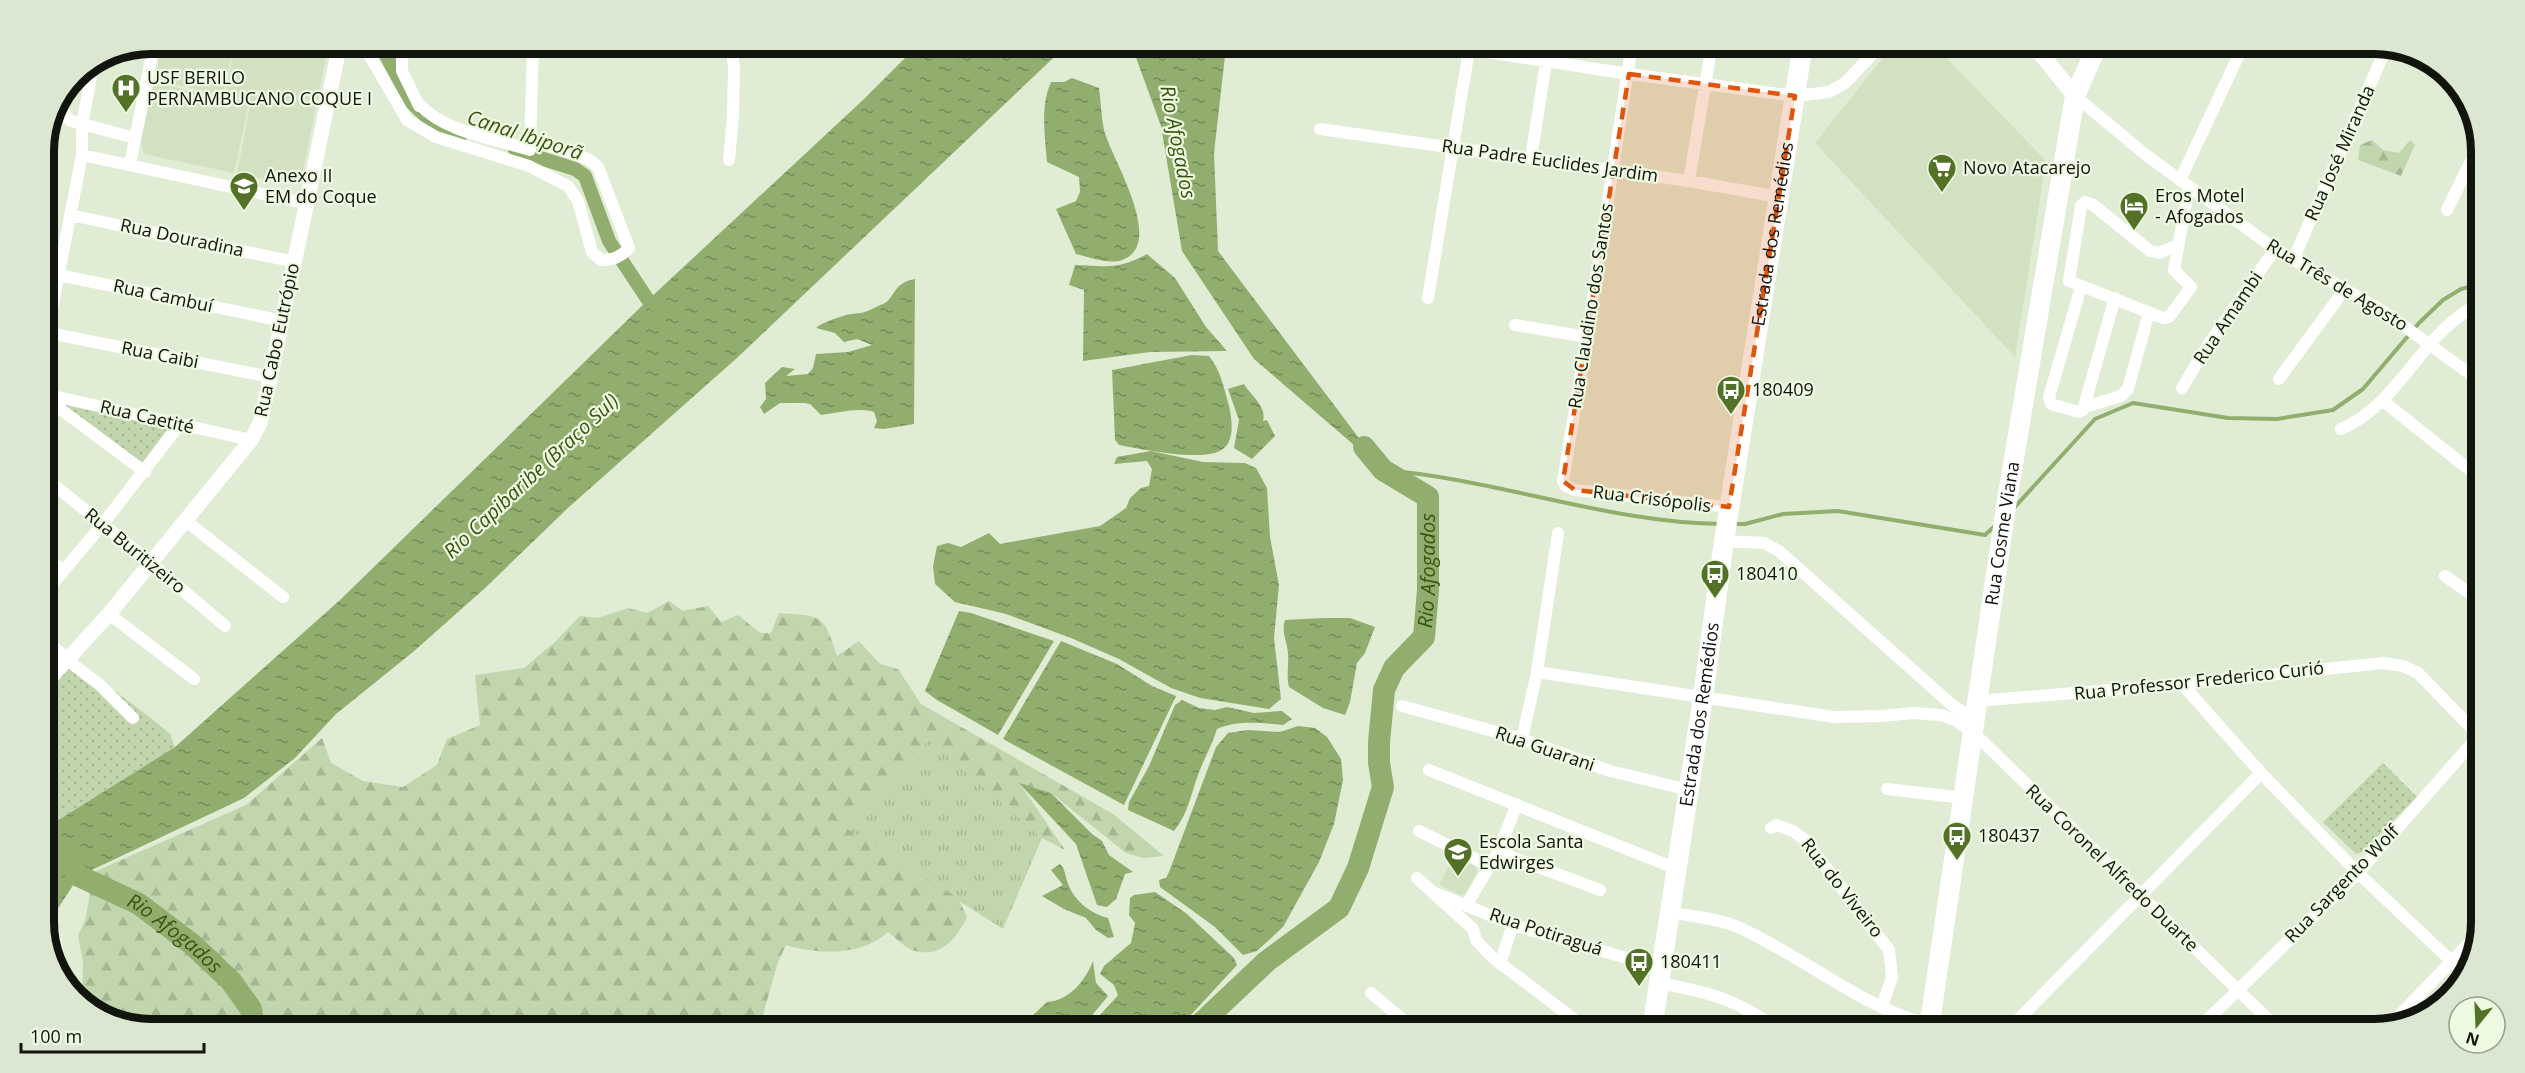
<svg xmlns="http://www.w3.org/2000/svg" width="2525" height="1073" viewBox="0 0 2525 1073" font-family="'Open Sans',sans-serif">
<defs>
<pattern id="grass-tufts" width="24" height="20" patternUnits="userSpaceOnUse" patternTransform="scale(1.5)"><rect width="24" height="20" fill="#c1d6ac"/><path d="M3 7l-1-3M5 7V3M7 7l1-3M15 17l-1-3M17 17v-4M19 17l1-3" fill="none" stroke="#a5b793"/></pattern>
<pattern id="forest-firs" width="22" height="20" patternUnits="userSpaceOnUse" patternTransform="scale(1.5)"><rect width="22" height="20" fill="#c1d6ac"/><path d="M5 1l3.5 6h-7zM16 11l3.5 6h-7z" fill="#a5b793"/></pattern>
<pattern id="park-dots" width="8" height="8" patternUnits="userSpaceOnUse" patternTransform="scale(1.5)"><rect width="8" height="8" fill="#c1d6ac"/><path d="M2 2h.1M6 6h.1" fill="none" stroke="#a5b793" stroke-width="1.8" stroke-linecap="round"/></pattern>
<pattern id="water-ripples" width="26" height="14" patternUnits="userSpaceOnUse" patternTransform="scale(1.5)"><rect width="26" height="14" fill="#91ae6f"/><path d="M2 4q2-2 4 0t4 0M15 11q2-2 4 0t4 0" fill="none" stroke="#758c5a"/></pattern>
</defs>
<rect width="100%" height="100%" fill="#e0ecd4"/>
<path fill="#d3e1c3" d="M162 44H234L223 95 155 80Z
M235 44H322L325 46 327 53 301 180 296 184 237 174 251 101 225 95Z
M1894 44H1933L2046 161 2015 357 1815 143Z
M154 83 249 102 234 173 144 154 141 141Z
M1458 857 1475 866 1477 872 1465 894 1460 895 1442 886 1440 883 1453 858Z"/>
<path fill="url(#grass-tufts)" d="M929 738 1042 838 1003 929 840 825 906 770Z"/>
<path fill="url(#forest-firs)" d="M2372 140 2383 150 2399 153 2410 140 2415 145 2401 176 2358 160 2360 145Z
M669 601 683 611 708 606 721 622 738 615 760 633H771L779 613C822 616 824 614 837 656L859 641 880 664 898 669 921 704 1113 814 1164 856 1143 858 1126 853 1051 793 1020 784 1065 850 1042 838 928 739 906 770 841 825 958 898 967 917C957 938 941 958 915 951 906 949 896 938 888 932 862 956 819 955 786 945L778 962 759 1029H151L110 1021 82 1000 83 962 78 935 85 921 90 895 85 876 246 805 322 738 331 763 363 781 403 787 437 765 447 739 480 725 475 675 524 668 556 641 580 616 598 618 628 608 647 613Z"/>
<path fill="url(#park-dots)" d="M63 404 169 427 142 463Z
M44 638 151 718 170 734 175 747 44 829Z
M2383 763 2417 797 2362 852 2356 854 2323 822Z"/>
<path fill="url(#water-ripples)" d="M919 44H1068L738 357 569 507 484 589 413 652 336 714 295 758 244 798 79 876 44 930V829L175 747 340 600 648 300 864 99Z
M1131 44H1224L1225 56 1214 153 1218 251 1383 470 1254 359 1182 251 1161 126Z
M1072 78 1099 88C1101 102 1101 116 1104 130 1111 158 1167 244 1122 260 1109 265 1090 257 1076 254L1056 209 1076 201 1080 192 1079 177 1047 162C1045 137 1040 106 1051 82H1064Z
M1147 254 1175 278 1206 327 1227 351 1150 352 1083 361 1084 290 1069 285 1075 265C1107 266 1118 270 1147 254Z
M915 279 914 424 884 429 874 428 877 421 874 412C858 407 838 413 821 415L810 404 804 403H780L764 414 760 407 766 399 765 383 782 367 795 369 786 376 808 374 813 368 816 354 848 352 872 345 857 339 844 342 835 333 816 328C823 322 837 318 846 315 852 313 860 314 865 312 871 310 877 306 883 304 895 299 892 283 915 279Z
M1192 355 1209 356C1221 371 1224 388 1229 406 1232 419 1235 440 1223 449 1205 463 1141 449 1119 445L1115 440 1112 370Z
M1244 384C1251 396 1267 406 1263 421L1267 420 1275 436 1252 459 1234 448 1239 420 1228 389Z
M1151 451 1203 462 1245 463 1256 468 1267 488 1270 537 1279 585 1274 638 1281 699 1269 709 1200 698 1171 688 1119 659 1071 638 1006 614 955 602 935 584 933 566 937 546 948 543 961 547 989 533 1000 544 1100 526 1126 508 1130 498 1141 488 1149 486 1152 469 1147 461 1114 464 1117 457Z
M959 611 971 613 1054 641 998 735 937 700 925 691Z
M1323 618H1350L1375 627 1365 653 1357 663 1350 702 1345 715 1323 708 1289 687C1286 675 1289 665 1288 653 1287 641 1281 632 1285 620Z
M1061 641 1117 664 1152 686 1176 696 1124 805 1003 739Z
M1182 700 1199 708 1215 710 1227 707 1254 713 1282 711 1292 719 1283 725C1261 723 1238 720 1217 729 1213 742 1207 753 1202 765 1192 787 1190 812 1174 831L1128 810 1129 802 1149 766 1175 705Z
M1298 726 1315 728 1327 737 1341 759 1343 780 1334 824 1319 862 1283 927 1257 951 1243 955 1215 927 1160 887 1159 880 1166 878 1169 872 1216 747 1228 733 1248 730 1280 732Z
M1019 783 1051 793 1092 834 1102 841 1109 855 1133 872 1125 874 1116 899 1107 907 1097 905 1076 844Z
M1060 864C1065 869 1065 874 1067 881 1073 900 1089 913 1108 918L1114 937 1108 938 1096 930 1086 918 1064 909 1042 896 1063 885 1051 870Z
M1155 892 1187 914 1234 958 1237 965 1189 1017 1170 1029H1100L1096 1021C1102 1011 1110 1005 1118 995L1114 985 1100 974 1104 966 1131 943 1135 923 1129 915 1130 898 1134 895Z
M1093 961 1096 983 1108 996 1089 1019 1092 1029H1018L1047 1002C1069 1001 1085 981 1093 961Z"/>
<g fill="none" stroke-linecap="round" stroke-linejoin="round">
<path stroke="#91ae6f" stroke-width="4" d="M1383 470C1497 479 1608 523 1722 524
M2013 509 2095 419 2133 403 2228 418 2277 419 2333 410 2363 389 2419 323 2443 300 2461 289 2481 284
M1733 524H1745L1783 514 1838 511 1985 535 1997 524"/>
<path stroke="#91ae6f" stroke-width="14" d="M380 44 411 102 438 128 462 134
M515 150 575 169 585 176 609 241 648 300 663 309"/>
<g stroke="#91ae6f" stroke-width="22">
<path id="s1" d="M68 862 79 876 139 904 193 945 231 981 251 1009 254 1029"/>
<path id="s2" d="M1195 1029 1267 961 1339 908 1358 868 1383 787 1379 763V742L1384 690 1394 668 1424 637 1428 590V497L1383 470 1364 447"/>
</g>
<path stroke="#fff" stroke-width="12" d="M363 44 407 120 436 137 529 166 568 186 578 201 592 252 601 260C613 260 621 257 629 248L598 167 588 159 531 139
M396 44 402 51V71L419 106
M1435 44 1629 74 1795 96 1829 92 1845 83 1882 44
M1632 44 1587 337 1563 481 1566 486 1575 490 1729 507
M2075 96 2146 155 2275 249 2386 313 2481 382
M61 105 67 118 71 121 135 138
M420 105C445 132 495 139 530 150L533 44
M1320 129 1689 181 1779 197
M82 155 305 203
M1531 158 1549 44
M729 160 733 116 734 68 731 44
M130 164 154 44
M2180 180 2244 44
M1689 181 1712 44
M2447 210 2468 167 2481 146
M70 215 295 262
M2178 245 2159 253 2150 251 2092 204 2085 202 2081 206 2069 281 2163 318 2169 317 2191 287 2174 270 2189 187
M2293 260 2387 46
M44 272 283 321
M2081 287 2049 397 2051 404 2079 412 2083 410 2115 298
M1428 298 1470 44
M1515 325 1587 337
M49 333 271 377
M44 350 82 155V124L94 62
M2279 379 2345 289
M2182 388 2206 348 2275 249
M44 394 251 440
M44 397 145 472
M2383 401 2481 479
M2085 407 2121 396 2128 389 2149 312
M2341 429C2402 403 2422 330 2481 303
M44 477 151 563 225 626
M186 521 283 597
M1724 541 1764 543 1779 551 1952 705 1976 720
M44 555 63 571
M2445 576 2481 601
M44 594 102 525 180 424
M109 614 194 679
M67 660 100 685 133 718
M1537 672 1834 717 1882 716 1913 713 1941 715 1955 720 1974 733 2278 1029
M2182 684 2261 773 2358 873 2465 974
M1978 701 2182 684 2383 663 2403 666 2418 673 2481 738
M1402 706 1522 739 1610 771 1689 790
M1522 739 1537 672 1558 533
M1429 770 1677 869
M1887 789 1964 798
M1771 828 1777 825 1793 831 1805 840 1889 950 1892 977 1882 1007
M1419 831 1488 865
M1498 852 1600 890
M1417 878 1473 929 1476 940 1492 957 1587 1029
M1433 892 1516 926 1661 968
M1467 904 1498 852 1517 804
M1671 912C1692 917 1718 918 1738 927 1803 956 1860 1007 1930 1025
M1500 964 1513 924
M1659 983C1712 993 1733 998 1778 1029
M1371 993 1414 1029
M2390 1025 2480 932
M2009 1029 2261 773
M2198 1029 2358 873 2481 733"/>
<path stroke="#fff" stroke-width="15" d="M44 641 67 660
M44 667 53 675 109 614 251 440 260 423 268 388 340 44"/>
<path stroke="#fff" stroke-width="16" d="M2033 44 2075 96
M44 899 60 974"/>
<g stroke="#fff" stroke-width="20">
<path id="s3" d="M1652 1029 1703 697 1724 541 1803 44"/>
<path id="s4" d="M1929 1029 2007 500 2075 96 2098 44"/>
</g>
</g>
<path fill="#dd560c" fill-opacity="0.2" stroke="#dd560c" stroke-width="4.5" stroke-dasharray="12 8" stroke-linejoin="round" d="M1629 74 1795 96 1729 507 1575 490 1563 481Z"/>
<defs>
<g id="hospital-pin" transform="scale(1.5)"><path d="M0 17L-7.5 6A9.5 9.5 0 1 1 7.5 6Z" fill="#537228" stroke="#edf9e1"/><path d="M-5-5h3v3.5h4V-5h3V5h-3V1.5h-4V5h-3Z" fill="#fff"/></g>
<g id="supermarket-pin" transform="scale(1.5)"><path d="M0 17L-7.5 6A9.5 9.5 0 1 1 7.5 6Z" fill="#537228" stroke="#edf9e1"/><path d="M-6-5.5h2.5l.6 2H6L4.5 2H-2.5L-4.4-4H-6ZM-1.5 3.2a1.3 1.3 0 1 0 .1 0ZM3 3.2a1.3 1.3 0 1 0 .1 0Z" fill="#fff"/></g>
<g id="school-pin" transform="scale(1.5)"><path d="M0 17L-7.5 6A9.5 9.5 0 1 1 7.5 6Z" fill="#537228" stroke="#edf9e1"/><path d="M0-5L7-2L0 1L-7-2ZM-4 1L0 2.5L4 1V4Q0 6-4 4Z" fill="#fff"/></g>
<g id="hotel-pin" transform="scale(1.5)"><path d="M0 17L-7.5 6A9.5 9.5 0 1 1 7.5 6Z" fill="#537228" stroke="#edf9e1"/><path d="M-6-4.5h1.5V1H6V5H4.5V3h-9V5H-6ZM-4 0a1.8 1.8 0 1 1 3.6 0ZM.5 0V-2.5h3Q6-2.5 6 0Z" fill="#fff"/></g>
<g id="bus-pin" transform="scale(1.5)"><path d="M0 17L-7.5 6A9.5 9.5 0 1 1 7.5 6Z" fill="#537228" stroke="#edf9e1"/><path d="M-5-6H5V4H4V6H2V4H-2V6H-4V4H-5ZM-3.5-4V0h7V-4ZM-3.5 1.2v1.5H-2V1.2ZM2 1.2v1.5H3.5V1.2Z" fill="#fff"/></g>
</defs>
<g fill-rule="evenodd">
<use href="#hospital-pin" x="126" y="88"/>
<use href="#supermarket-pin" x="1942" y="168"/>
<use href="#school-pin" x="244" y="186"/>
<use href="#hotel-pin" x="2134" y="206"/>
<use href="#bus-pin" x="1731" y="390"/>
<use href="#bus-pin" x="1715" y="574"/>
<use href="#bus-pin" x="1957" y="836"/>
<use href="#school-pin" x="1458" y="852"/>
<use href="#bus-pin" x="1639" y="962"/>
</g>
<g text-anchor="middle" stroke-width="4.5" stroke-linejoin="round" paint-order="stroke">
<g font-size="18" fill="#11150d" stroke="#edf9e1" text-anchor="start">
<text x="147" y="84">USF BERILO<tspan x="147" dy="21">PERNAMBUCANO COQUE I</tspan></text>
<text x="1963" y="174">Novo Atacarejo</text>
<text x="265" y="182">Anexo II<tspan x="265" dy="21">EM do Coque</tspan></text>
<text x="2155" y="202">Eros Motel<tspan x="2155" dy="21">- Afogados</tspan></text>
<text x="1752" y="396">180409</text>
<text x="1736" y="580">180410</text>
<text x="1978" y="842">180437</text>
<text x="1479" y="848">Escola Santa<tspan x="1479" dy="21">Edwirges</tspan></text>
<text x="1660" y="968">180411</text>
</g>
<g font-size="18" fill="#11150d" stroke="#edf9e1">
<text transform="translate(2340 153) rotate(-66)" y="6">Rua José Miranda</text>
<text transform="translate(1550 161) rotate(8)" y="6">Rua Padre Euclides Jardim</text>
<text dy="6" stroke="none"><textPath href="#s3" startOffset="804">Estrada dos Remédios</textPath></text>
<text transform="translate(182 238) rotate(12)" y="6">Rua Douradina</text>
<text transform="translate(2337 285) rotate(31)" y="6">Rua Três de Agosto</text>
<text transform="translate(163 296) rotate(12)" y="6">Rua Cambuí</text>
<text transform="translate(1591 306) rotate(-81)" y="6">Rua Claudino dos Santos</text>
<text transform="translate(2228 318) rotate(-56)" y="6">Rua Amambi</text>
<text transform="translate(277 340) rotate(-78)" y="6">Rua Cabo Eutrópio</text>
<text transform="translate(160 355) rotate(11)" y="6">Rua Caibi</text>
<text transform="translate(147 417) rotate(13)" y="6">Rua Caetité</text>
<text transform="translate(1652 499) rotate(7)" y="6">Rua Crisópolis</text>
<text dy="6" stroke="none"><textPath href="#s4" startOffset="501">Rua Cosme Viana</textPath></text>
<text transform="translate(135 551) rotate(39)" y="6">Rua Buritizeiro</text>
<text transform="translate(2199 681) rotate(-6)" y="6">Rua Professor Frederico Curió</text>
<text dy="6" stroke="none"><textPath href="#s3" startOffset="318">Estrada dos Remédios</textPath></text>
<text transform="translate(1545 749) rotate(19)" y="6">Rua Guarani</text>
<text transform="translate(2112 868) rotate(44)" y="6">Rua Coronel Alfredo Duarte</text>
<text transform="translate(2342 884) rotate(-46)" y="6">Rua Sargento Wolf</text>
<text transform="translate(1842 888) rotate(52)" y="6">Rua do Viveiro</text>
<text transform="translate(1546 932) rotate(18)" y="6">Rua Potiraguá</text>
</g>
<g font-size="20" font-style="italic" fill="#39530f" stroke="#edf9e1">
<text transform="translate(525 135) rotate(18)" y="7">Canal Ibiporã</text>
<text transform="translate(1178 142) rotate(79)" y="7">Rio Afogados</text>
<text transform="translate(531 476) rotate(-43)" y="7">Rio Capibaribe (Braço Sul)</text>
<text dy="7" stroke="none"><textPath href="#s2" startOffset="549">Rio Afogados</textPath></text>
<text dy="7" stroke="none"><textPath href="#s1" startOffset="130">Rio Afogados</textPath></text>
</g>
</g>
<path d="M0 0H2525V1073H0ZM151 54H2374A97 97 0 0 1 2471 151V922A97 97 0 0 1 2374 1019H151A97 97 0 0 1 54 922V151A97 97 0 0 1 151 54Z" fill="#dbe7d0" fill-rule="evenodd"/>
<path fill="none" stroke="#11150d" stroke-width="8" d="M151 54H2374A97 97 0 0 1 2471 151V922A97 97 0 0 1 2374 1019H151A97 97 0 0 1 54 922V151A97 97 0 0 1 151 54Z"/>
<g transform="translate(2477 1025) rotate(198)"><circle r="28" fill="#edf9e1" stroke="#959e8c" stroke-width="1.5"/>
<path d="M0-4.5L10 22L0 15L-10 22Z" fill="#537228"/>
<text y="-9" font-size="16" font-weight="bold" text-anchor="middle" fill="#11150d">N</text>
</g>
<path d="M21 1043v9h183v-9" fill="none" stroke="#11150d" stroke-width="3"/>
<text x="30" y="1043" font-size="18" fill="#11150d" stroke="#edf9e1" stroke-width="4.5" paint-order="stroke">100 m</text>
</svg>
